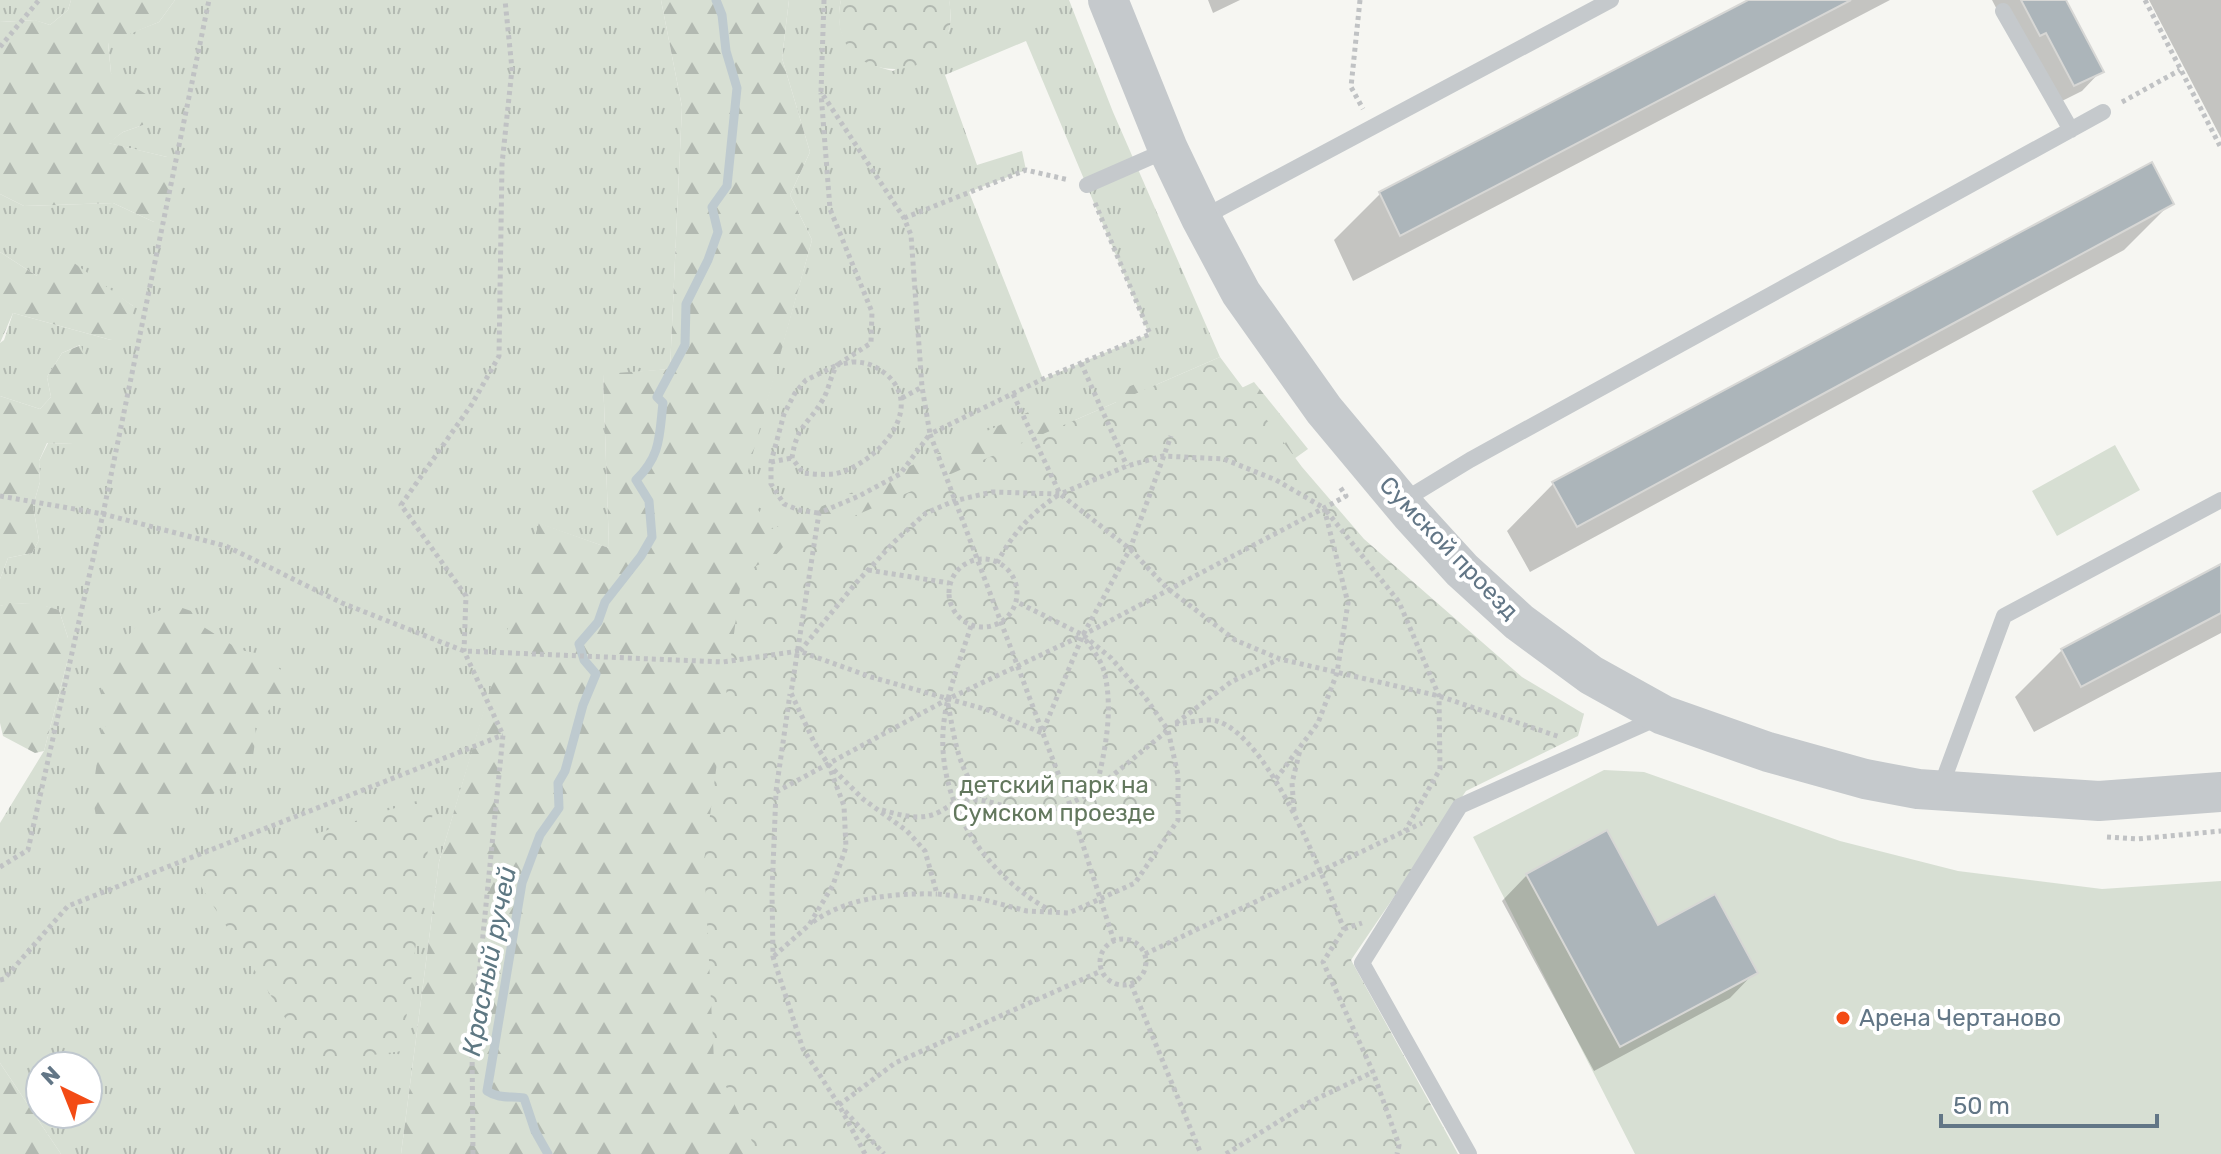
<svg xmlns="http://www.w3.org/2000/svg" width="2221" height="1154" viewBox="0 0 2221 1154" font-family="Rubik,sans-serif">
<defs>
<pattern id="grass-tufts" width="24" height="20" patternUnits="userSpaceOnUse" patternTransform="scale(2)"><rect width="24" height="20" fill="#d7dfd3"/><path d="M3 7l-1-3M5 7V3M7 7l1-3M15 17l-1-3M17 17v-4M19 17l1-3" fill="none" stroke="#b2b9b1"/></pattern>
<pattern id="forest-firs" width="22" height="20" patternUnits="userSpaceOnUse" patternTransform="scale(2)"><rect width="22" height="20" fill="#d7dfd3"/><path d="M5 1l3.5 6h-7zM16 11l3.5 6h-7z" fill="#b2b9b1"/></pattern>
<pattern id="park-crowns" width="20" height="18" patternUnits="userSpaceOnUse" patternTransform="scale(2)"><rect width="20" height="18" fill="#d7dfd3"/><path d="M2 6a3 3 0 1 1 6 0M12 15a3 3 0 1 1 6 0" fill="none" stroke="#b2b9b1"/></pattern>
</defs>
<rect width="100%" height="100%" fill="#f6f6f2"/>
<path fill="url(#grass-tufts)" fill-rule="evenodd" d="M0 0H71L68 10 50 25 34 20 0 22Z
M175 0H661L682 107 670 369 603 375 609 548 540 524 439 862 401 1154H61L0 1063V823L44 751 68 659V638L59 610C39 604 20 601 0 606V579L8 558 32 553 39 540 33 506 40 482 39 461 48 443 73 444 80 345 62 353 47 377 51 397 40 409 0 396V343L4 340 13 313 111 340 133 306 109 290 37 276 0 252V194L24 206 113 203 154 222 167 157 108 143 123 132 143 125 111 73 108 42 159 22ZM40 1066H88V1114H40Z
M789 0H841C832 40 856 63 893 71L949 31 951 16 949 0H1069L1113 112 1220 357 783 547 742 489 812 240 790 195 810 152 782 58ZM1026 41 1149 334 1043 379 969 192 1026 170 1022 151 977 165 945 75Z"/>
<path fill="url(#forest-firs)" d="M71 0H175L159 22 108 43 111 73 154 99 143 125 123 132 109 143 167 157 183 182 175 213 154 222 113 203 24 206 0 194V22L35 20 50 25 68 10Z
M661 0H789L782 58 810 152 790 195 812 240 743 489 772 529 1044 405 1115 440 1157 1154H401L439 862 539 523 609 548 603 374 670 369 682 107Z
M0 252 37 276 70 260 133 306 132 331 111 340 13 313 0 343Z
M81 345 101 410 96 434 73 444 47 443 39 461 40 482 33 506 39 540 32 553 8 558 0 579V396L40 409 51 397 47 377 62 353Z
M1150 378 1172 400 1124 428 1113 393Z
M1254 382 1308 449 1284 466 1229 394Z
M10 603 39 604 59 610 68 638V659L44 751 35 753 3 736 0 723V606Z
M174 605 191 611 199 624 240 650 261 654 282 671 287 692 268 711 254 718 256 735 253 756 223 787 205 800 180 799 143 836 114 850C81 812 97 774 102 728L120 718 101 715 103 665 145 616Z
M0 1063 61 1154H0Z"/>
<path fill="url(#park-crowns)" d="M841 0H949C968 93 820 91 841 0Z
M1220 357 1302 467 1364 539 1522 677 1584 714 1578 736 1466 791 1351 960 1458 1154H758L714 1061 704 861 742 573 774 557 783 547Z
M435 795 402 1051 314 1063 193 874Z"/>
<path fill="#d7dfd3" d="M2115 445 2140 490 2057 536 2032 491Z
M1604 770 1644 772 1840 841 1958 871 2102 889 2221 881V1154H1635L1473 837Z"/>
<path fill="#0003" d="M1208 0H1240L1213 13Z
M1752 0H1890L1353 281 1334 240 1380 194Z
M1992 0H2063L2101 71 2082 91 2054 105 2020 54Z
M2149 0H2221V138Z
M2151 164 2171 203 2124 250 1530 572 1507 531 1553 484Z
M2221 566V633L2034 732 2015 697 2062 650Z
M1527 875 1657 928 1755 972 1730 998 1594 1071 1502 901Z"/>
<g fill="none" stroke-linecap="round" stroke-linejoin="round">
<path stroke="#becacf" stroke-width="9" d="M548 1154 535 1131 524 1098C510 1096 499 1099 487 1091L522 883 540 835 559 808 558 783 565 771 583 705 596 674 584 660 579 644 598 622 605 602 641 556 652 537 649 501 636 480C661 455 659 438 663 403L657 397 685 345 686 304 708 260 718 232 712 207 727 186 737 88 726 51 722 15 716 0"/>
</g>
<path fill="#acb5ba" stroke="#d7d7d5" stroke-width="2" d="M1748 0H1851L1400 236 1379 192Z
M2021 0H2066L2104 72 2074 86 2046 33 2040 36Z
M2152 162 2174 204 1577 527 1552 482Z
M2221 564V613L2081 687 2061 649Z
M1607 830 1658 925 1715 894 1758 973 1620 1047 1526 874Z"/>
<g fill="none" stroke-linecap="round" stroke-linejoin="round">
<path stroke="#c0c2c4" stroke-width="5" stroke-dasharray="4 4" stroke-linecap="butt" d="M824 0 821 92 904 218 911 235 922 387 930 434 900 474 859 496 819 513 791 693 814 742 828 764 863 799 907 831 925 851 937 894 977 898 1027 911 1069 913 1135 883 1178 820V775L1168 730 1145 697 1111 658 1083 635 1017 602
M1360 0 1351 87 1363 109
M2145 0 2221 148
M0 47 39 0
M2122 102 2180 70
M1095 203 1150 334 1043 379 930 434 1070 805 1114 941
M904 218 1026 170 1069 180
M852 362C867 362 874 365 886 374 928 410 874 466 834 474 824 475 813 474 803 473L792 458C797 425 807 426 822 401 829 390 830 377 837 365Z
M1081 363 1127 466
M1013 394 1060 494 1130 549 1167 588 1235 640 1280 659 1439 696 1560 737
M902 398 922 387
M771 462 792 458
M0 496 103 514 226 546 342 603 464 651 723 662 799 651 871 677 988 710 1042 733 1083 635 1130 549 1171 436
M818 513 799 510 784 504 771 484V462L784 414 795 393 806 380 837 365 871 343 872 312 830 209 821 93
M949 593a34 34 0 1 1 68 0a34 34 0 1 1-68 0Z
M997 563C1012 534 1033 511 1060 494
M868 570 949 583
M971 626C960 661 945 696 943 732 939 807 987 876 1051 911
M800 651 856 583 894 542 926 513 954 501 992 492 1060 494 1127 466 1163 456 1224 459 1276 480 1324 508
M948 704C955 740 958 774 986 800
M1176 723 1231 682 1279 659
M1175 724C1186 723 1206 718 1217 721 1272 739 1323 878 1344 929L1323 962 1373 1072 1399 1145 1397 1154
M1276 779 1318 723 1337 673 1348 603 1324 508 1399 602 1439 696 1440 769 1405 831
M1096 789 1168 730
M776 791 790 694
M882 810C900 815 920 821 937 813 953 805 951 801 971 800 983 799 996 804 1008 807 1045 816 1064 809 1096 789 1105 751 1114 710 1104 671 1101 660 1092 649 1085 639
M1294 811 1292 783 1300 750
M2107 837 2137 839 2221 831
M0 867 28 850 103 514 209 0
M813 922C848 897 895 893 937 894
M1344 929 1362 923
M1100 962a23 23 0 1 1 46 0a23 23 0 1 1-46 0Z
M1145 954 1422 823
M774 956 809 925 833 885 846 847 844 806 829 766
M0 980 4 979 68 906 503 735
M1131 984 1201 1154
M839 1105 895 1063 1101 971
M845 1111 884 1154
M473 1154 472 1045 503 735 464 651 466 596 401 505 472 404 499 356 502 164 512 69 505 0
M865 1154 839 1105 803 1049 773 957 772 892 776 792 948 699 1083 635 1324 508 1346 496 1340 487
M1226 1154 1310 1102 1373 1072"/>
<path stroke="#c5c9cc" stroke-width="16" d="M2003 11 2071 130
M1087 185 1167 150
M1202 218 1611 0
M1401 502 1470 460 2103 112
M1940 789 2004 616 2221 500
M1469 1154 1362 963 1460 806 1660 717"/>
<path stroke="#c5c9cc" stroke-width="40" d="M1108 0 1168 149 1201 218 1241 293 1324 410 1410 513 1462 570 1519 622 1591 675 1663 715 1768 752 1865 779 1918 789 2099 801 2221 792"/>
</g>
<circle fill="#f34b15" stroke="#fff" stroke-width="3" cx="1843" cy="1018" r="8"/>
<g text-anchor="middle" stroke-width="8" stroke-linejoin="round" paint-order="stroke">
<g font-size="24" fill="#627686" stroke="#fff">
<text transform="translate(1449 548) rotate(46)" y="8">Сумской проезд</text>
</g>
<g font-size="24" fill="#63785e" stroke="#fff">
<text x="1054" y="793">детский парк на<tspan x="1054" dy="28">Сумском проезде</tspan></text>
</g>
<g font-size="24" fill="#627686" stroke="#fff" text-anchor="start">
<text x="1859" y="1026">Арена Чертаново</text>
</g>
<g font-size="26" font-style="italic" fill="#5e7883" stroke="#fff">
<text transform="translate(489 961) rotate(-79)" y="9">Красный ручей</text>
</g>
</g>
<g transform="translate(64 1090) rotate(317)"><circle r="38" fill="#ffffff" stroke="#c0c8cf" stroke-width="2"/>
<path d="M0-6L14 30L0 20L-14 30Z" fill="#f34b15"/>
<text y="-12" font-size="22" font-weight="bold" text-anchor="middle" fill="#627686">N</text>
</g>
<path d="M1941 1114v12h216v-12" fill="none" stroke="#627686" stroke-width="4"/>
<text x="1953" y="1114" font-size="24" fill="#627686" stroke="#ffffff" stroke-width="6" paint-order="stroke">50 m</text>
</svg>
